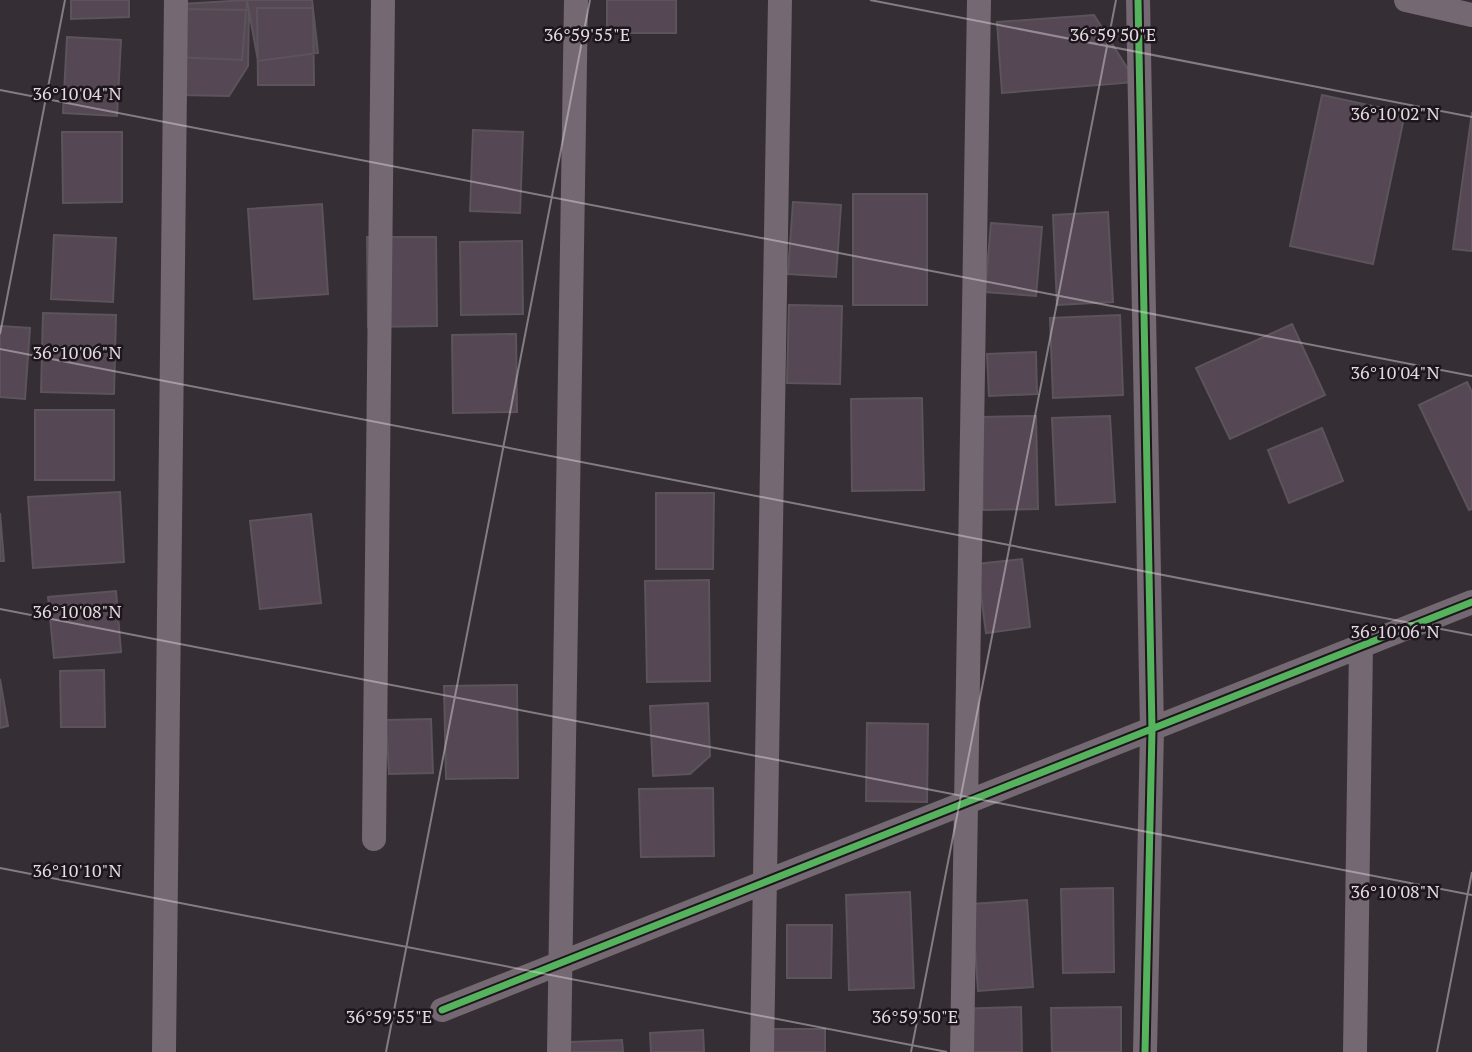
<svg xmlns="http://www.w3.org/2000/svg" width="1472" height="1052" viewBox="0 0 1472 1052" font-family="'PT Serif',serif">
<rect width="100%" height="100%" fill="#362e35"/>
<path fill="#554854" stroke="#5b545a" stroke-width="2" d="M71 0H129V17L71 19Z
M247 0H312L318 53 258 61Z
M247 0 242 60 177 57 182 4Z
M607 0H676V33H607Z
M257 8H313L314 85H258Z
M182 9 249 10 248 66 229 96 181 95Z
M1094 15 1136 82 1002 93 997 22Z
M67 37 121 40 117 116 63 113Z
M1322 95 1405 113 1373 264 1290 246Z
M1472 112V251L1453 249Z
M473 130 523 132 520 213 470 211Z
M62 132H122V202L63 203Z
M853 194H927V305H853Z
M793 202 841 205 836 277 788 274Z
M322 204 328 294 254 299 248 209Z
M1108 212 1113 302 1057 305 1053 215Z
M991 223 1042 227 1036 296 985 292Z
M54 235 116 238 113 302 51 299Z
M367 237H436L437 326 368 327Z
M522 241 523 314 461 315 460 242Z
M789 305 842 306 840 384 787 383Z
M43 313 116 315 114 394 41 392Z
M1120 315 1123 395 1053 398 1050 318Z
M1292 324 1325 395 1230 439 1196 368Z
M0 326 30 328 25 399 0 397Z
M516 334 517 412 453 413 452 335Z
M1036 352 1037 394 989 396 987 354Z
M1467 382 1472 392V509L1469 510 1419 405Z
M922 398 924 490 852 491 851 399Z
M35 410H114V480H35Z
M1036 416 1038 509 983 510 981 417Z
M1110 416 1115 502 1056 505 1052 418Z
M1322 428 1343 481 1289 503 1268 450Z
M120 492 124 562 33 568 28 497Z
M656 493H714L713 569H656Z
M0 513 4 561H0Z
M311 514 321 603 260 609 250 521Z
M1022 559 1030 627 986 633 977 564Z
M709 580 710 681 647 682 645 581Z
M116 591 121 652 54 658 48 597Z
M104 670 105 727H61L60 671Z
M0 679 8 726 0 728Z
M517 685 518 778 446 779 444 686Z
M708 703 710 756 690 774 653 776 650 706Z
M431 719 433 773 389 774 386 720Z
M867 723 928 724 927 802 866 801Z
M713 788 714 856 641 857 639 789Z
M1113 888 1114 972 1063 973 1061 889Z
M910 892 914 988 849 990 846 895Z
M1027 900 1033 987 978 991 972 904Z
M787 925H832L831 978H787Z
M1021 1007 1022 1052H954L953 1009Z
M1121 1007V1052H1052L1051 1008Z
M771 1029H825V1052H771Z
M703 1030 704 1052H651L650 1033Z
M622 1040 623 1052H570V1042Z"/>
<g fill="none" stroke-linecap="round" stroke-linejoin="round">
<path stroke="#746873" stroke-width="24" d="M1138 0 1152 730 1145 1052
M1406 0 1472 15
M374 839 383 0
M442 1010 1472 602
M164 1052 176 0
M559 1052 576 0
M762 1052 780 0
M962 1052 979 0
M1355 1052 1361 646"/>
<g stroke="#1d161c" stroke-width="11">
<path id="cycleway" d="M1138 0 1152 730 1145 1052
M442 1010 1472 602"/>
</g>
<use href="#cycleway" stroke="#56b35d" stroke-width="7"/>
</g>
<path fill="none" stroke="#e5dbe3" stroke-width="2" stroke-opacity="0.45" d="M870 0 1472 117M0 90 1472 376M0 334 65 0M0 349 1472 635M0 609 1472 895M0 868 947 1052M386 1052 590 0M911 1052 1116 0M1437 1052 1472 872"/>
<g font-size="18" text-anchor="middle" fill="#e5dbe3" stroke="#1d161c" stroke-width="5" stroke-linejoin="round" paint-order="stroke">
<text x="587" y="41">36°59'55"E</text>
<text x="1113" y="41">36°59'50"E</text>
<text x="77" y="100">36°10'04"N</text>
<text x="1395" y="120">36°10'02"N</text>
<text x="77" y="359">36°10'06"N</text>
<text x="1395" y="379">36°10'04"N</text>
<text x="77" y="618">36°10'08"N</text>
<text x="1395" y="638">36°10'06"N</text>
<text x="77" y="877">36°10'10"N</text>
<text x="1395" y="898">36°10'08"N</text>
<text x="389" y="1023">36°59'55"E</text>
<text x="915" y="1023">36°59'50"E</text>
</g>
</svg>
